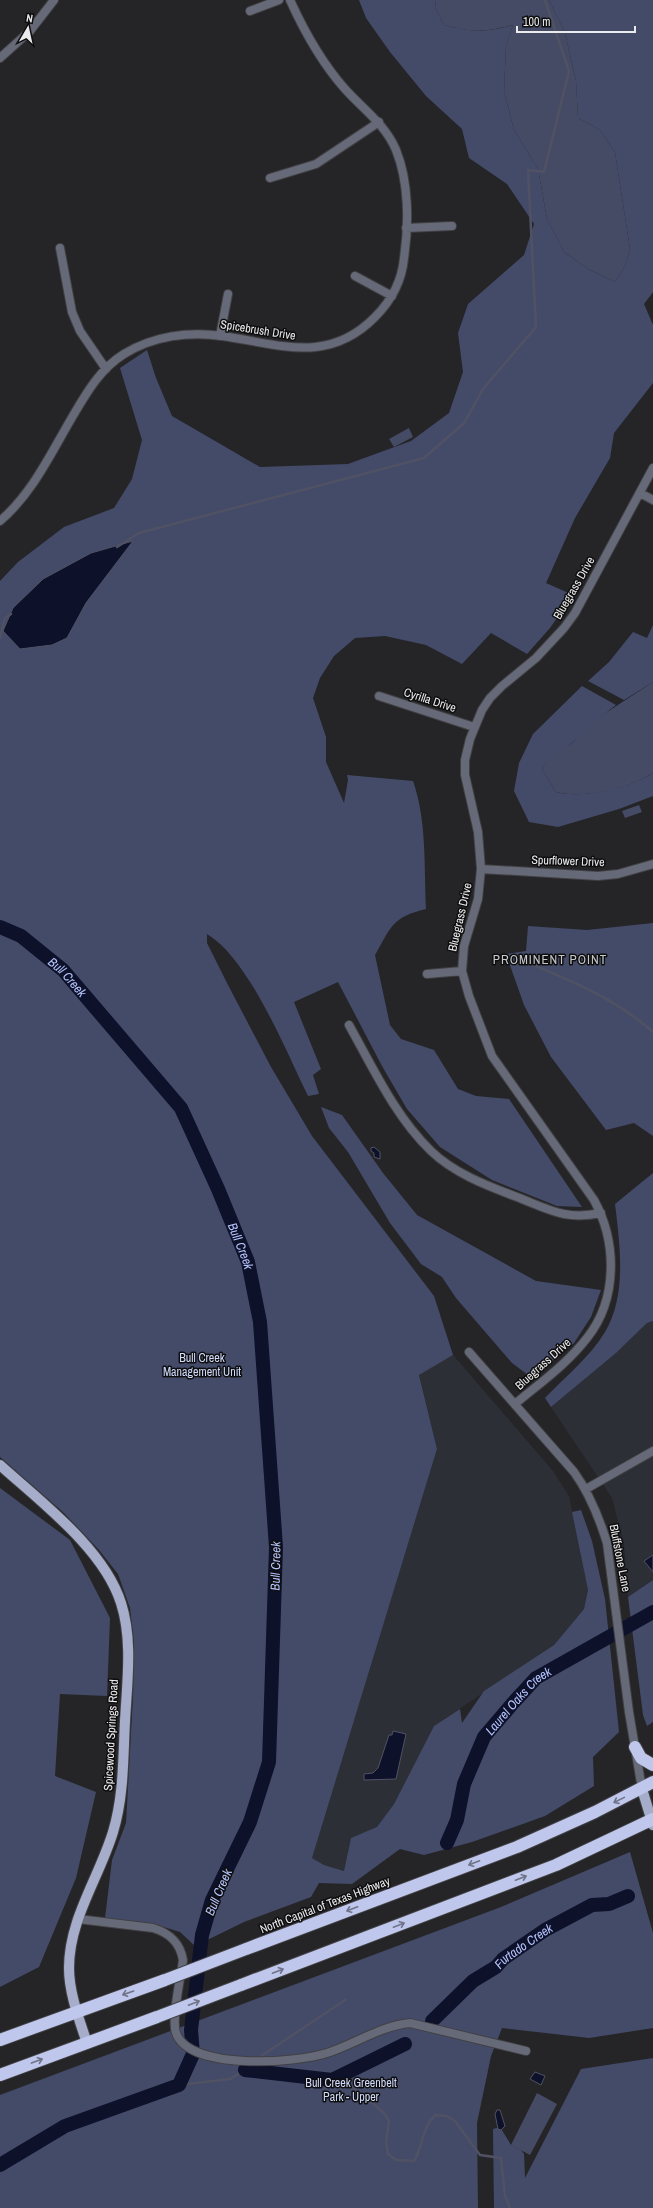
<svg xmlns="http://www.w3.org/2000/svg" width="653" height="2208" viewBox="0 0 653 2208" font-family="'Archivo Narrow',sans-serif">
<rect width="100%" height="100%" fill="#252528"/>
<path fill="#2d2f37" d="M653 1321V1580L628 1597 624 1544 612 1498 551 1407 616 1353 647 1323Z
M453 1355 553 1471 569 1496 588 1590 584 1609 554 1645 434 1726 394 1804 377 1828 351 1838 344 1871 324 1865 312 1858 437 1449 419 1374Z"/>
<path fill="#454b64" d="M436 0H549L565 33 576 81 578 118 600 130 615 152 630 249 625 266 615 282 588 269 564 252 547 219 538 169 514 130 504 91 506 46 513 25C483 32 473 33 444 25L435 7Z
M409 428 413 437 394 447 389 439Z
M653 682V773C627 789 586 799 556 792L542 769 550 757 572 743 601 716Z
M639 805 642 812 625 818 622 811Z
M537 2093 557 2104 530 2155 511 2145Z"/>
<path fill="#444b69" d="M359 0H436L435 7 444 25C471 32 486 33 513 25L506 46 504 91 514 130 538 169 547 219 564 252 588 269 615 282 625 266 630 249 615 152 600 130 578 118 576 81 565 33 549 0H653V292L644 304 653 325V383L614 433 610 458 575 518 546 583 573 595 550 628 527 654 491 633 462 664 426 645 385 636 355 638 334 656 320 678 313 698 326 737V762L344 803 348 780 347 775 413 781C427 821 424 867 426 909 392 917 391 927 375 955L390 1025 401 1039 434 1050 458 1089 476 1096 509 1099 582 1207 557 1206 492 1180 440 1147 407 1109 382 1066 338 982 294 1002 321 1069 313 1075 319 1094 308 1096C286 1051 249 959 207 934V943L228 985 271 1067 312 1136 434 1296 453 1355 419 1375 437 1449 312 1858 324 1865 344 1871 351 1838 377 1827 394 1804 434 1726 460 1709 462 1723 484 1691 554 1645 584 1609 588 1590 572 1512 581 1510 592 1541 605 1599 619 1732 593 1757 594 1786 545 1816 472 1842 424 1855 400 1849 352 1884 319 1883 311 1897 244 1922 195 1946 180 1932 154 1924 105 1918 112 1860 126 1823 133 1697 134 1642 130 1608 118 1574 99 1550 64 1513 0 1457V581L18 562 64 527 114 508 132 479 142 440 120 368 147 350 156 378 172 416 260 467 348 464 411 441 449 413 463 372 458 333 468 304 524 255 534 224 507 184 469 158 462 129 426 96 390 52 366 18Z
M653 625V682L624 700 588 681 609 662 633 632 647 638Z
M582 686 616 705C601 716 588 730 573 742 561 752 550 756 542 769L556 792C584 799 629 788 653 773V796L619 809 558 827 529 822 514 791 519 763 533 734Z
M653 923V1136L634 1123 606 1130 551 1057 524 1005 506 954 526 951 528 926 587 930Z
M321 1107 342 1115 383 1173 417 1215 536 1281 601 1290 591 1317 574 1343 532 1378 512 1363 456 1298 442 1277 421 1264 390 1223 348 1152 329 1128Z
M653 1173V1321L647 1323 616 1353 551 1407 545 1398C565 1377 590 1357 605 1332 627 1295 620 1245 615 1204Z
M0 1488 70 1540 110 1618 107 1696 60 1694 55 1776 96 1792 76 1878 39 1967 0 1987Z
M653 1580V1722L647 1726 643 1715 628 1597Z
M630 1852 653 1933V2028L589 2038 502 2028 491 2056 477 2123 478 2208H0V2095L501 1907Z
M653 2058V2208H494L493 2129 500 2127 511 2145 521 2150 524 2154 525 2178 581 2069Z"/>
<path fill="#0d112a" stroke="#505264" d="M133 541 86 603 67 638 52 645 20 649 3 631 13 608 43 579 91 553Z
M374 1147 380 1152V1159L374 1157V1153L371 1151V1148Z
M653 1555V1572L644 1561Z
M393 1731 406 1734 396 1779 364 1780V1774L373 1773 378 1768 389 1735H392Z
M535 2072 545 2076 541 2085 530 2079Z
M497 2110H500L505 2126 501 2130 498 2129 495 2114Z"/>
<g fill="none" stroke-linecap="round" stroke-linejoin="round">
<path stroke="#505264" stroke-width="2.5" d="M117 547 139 533 424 458 464 423 483 389 536 327 528 170 544 172 569 71 545 0
M0 638 5 618 11 614
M529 963C576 983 614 998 653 1032
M261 2056 345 2000
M341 2077 384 2113 389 2121 386 2142 388 2154 396 2160 414 2161C423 2146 422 2128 435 2115L447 2116 455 2121 480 2155 501 2158 505 2196 510 2208
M179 2085 230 2079 245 2070"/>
<g stroke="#0d112a" stroke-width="14">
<path id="s1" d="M0 927 21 936 63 970 181 1108 218 1189 248 1262 260 1322 276 1547 269 1762 250 1822 212 1900 202 1935 191 2030 193 2054 179 2085 65 2126 0 2165"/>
<path id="s2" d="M447 1843 457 1820 464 1784 484 1737 513 1703 536 1678 653 1612"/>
<path id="s3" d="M432 2021 473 1981 496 1967 503 1959 545 1930 592 1905 609 1904 628 1896"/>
<path d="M245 2070 332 2080 405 2044"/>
</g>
<g stroke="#414144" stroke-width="10">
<path id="minor" d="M250 11 279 0
M0 58 30 31 54 0
M270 178 316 164 379 122
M406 228 452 226
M60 248 72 312 80 331 106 369
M355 276 392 296
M220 336 228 294
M640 493 653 500
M0 521C33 493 52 451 74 414 87 392 101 368 124 354 153 336 189 331 222 336 279 344 328 365 375 317 391 301 402 280 404 258 409 224 409 182 396 150 385 124 363 109 345 89 321 62 305 33 290 0
M379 696 474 727
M481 869 598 876 618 874 653 864
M427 974 462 971
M349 1025C373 1068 395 1116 431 1151 456 1175 491 1187 522 1199 552 1211 567 1220 601 1213
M469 1352 574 1472C590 1494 599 1517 607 1543L629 1712 642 1789
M515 1404C540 1383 567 1364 587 1338 618 1299 617 1242 594 1200L492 1056 469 996 462 971 464 946 478 899 481 869 478 832 465 775V760L470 739 482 710 490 698 502 686 536 658 564 628 575 613 653 468
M586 1489 653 1451
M78 1919 153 1928C169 1933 180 1942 183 1960 181 1977 171 2018 176 2033 190 2071 296 2063 327 2053 355 2044 380 2026 410 2023L526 2051"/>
</g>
<g stroke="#414144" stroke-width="12">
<path id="major" d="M0 1465C41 1502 104 1549 121 1603 133 1640 127 1683 125 1721 123 1758 124 1796 113 1832 99 1878 69 1919 69 1968 69 1993 79 2019 87 2043
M642 1789 653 1825"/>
</g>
<g stroke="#414144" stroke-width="14">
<path id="highway" d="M635 1747 641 1758 653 1765
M246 1949 517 1847 595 1812 653 1782
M241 1985 556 1865 653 1819
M0 2040 165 1980
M0 2075 157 2017"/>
</g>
<use href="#minor" stroke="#666978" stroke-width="8"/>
<use href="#major" stroke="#a6adcb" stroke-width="10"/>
<use href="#highway" stroke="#bfc8ec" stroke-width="12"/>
<g stroke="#414144" stroke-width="14" stroke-linecap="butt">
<path id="highway-bridge" d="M165 1980 246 1949
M157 2017 241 1985"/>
</g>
<use href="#highway-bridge" stroke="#bfc8ec" stroke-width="12"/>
</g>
<defs><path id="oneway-shaft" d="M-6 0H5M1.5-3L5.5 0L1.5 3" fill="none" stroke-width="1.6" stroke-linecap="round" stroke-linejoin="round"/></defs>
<g stroke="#6f7489">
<use href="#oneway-shaft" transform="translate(619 1800) rotate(154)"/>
<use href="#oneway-shaft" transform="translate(474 1863) rotate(159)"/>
<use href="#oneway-shaft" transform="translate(521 1878) rotate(-21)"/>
<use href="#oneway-shaft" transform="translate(352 1909) rotate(159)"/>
<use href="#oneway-shaft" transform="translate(399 1925) rotate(-21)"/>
<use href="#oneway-shaft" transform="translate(278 1971) rotate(-21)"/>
<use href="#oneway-shaft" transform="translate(128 1993) rotate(161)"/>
<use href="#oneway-shaft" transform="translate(194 2003) rotate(-21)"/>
<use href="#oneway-shaft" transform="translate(37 2061) rotate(-20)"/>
</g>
<g text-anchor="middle" stroke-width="3" stroke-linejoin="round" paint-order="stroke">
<g font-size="12" fill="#ebebed" stroke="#0e0e0f">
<text transform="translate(258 330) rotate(9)" y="4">Spicebrush Drive</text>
<text transform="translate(574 588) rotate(-60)" y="4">Bluegrass Drive</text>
<text transform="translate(430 700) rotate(18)" y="4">Cyrilla Drive</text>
<text transform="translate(568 861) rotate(2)" y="4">Spurflower Drive</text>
<text transform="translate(460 917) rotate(-77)" y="4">Bluegrass Drive</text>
<text transform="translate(543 1364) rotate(-42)" y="4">Bluegrass Drive</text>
<text transform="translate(620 1558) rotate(79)" y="4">Bluffstone Lane</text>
<text transform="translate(111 1735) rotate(-87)" y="4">Spicewood Springs Road</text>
<text transform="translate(325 1905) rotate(-21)" y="4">North Capital of Texas Highway</text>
</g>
<g font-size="12" fill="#d3dcfe" stroke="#0e0e0f">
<text x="202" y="1362">Bull Creek<tspan x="202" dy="14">Management Unit</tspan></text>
<text x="351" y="2087">Bull Creek Greenbelt<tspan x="351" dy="14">Park - Upper</tspan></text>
</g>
<g font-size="13" letter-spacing="1" fill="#c7c8cb" stroke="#0e0e0f">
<text x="550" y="964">PROMINENT POINT</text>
</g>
<g font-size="13" font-style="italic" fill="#b5c3fc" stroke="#0e0e0f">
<text dy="5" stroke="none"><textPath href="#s1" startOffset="85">Bull Creek</textPath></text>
<text dy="5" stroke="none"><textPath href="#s1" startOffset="409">Bull Creek</textPath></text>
<text transform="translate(275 1566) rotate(-89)" y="5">Bull Creek</text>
<text dy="5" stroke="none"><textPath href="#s2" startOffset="163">Laurel Oaks Creek</textPath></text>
<text transform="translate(218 1892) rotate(-67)" y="5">Bull Creek</text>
<text dy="5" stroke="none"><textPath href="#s3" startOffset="119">Furtado Creek</textPath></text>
</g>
</g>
<g transform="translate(28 28) rotate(9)" stroke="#0e0e0f" stroke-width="3" paint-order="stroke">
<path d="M0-3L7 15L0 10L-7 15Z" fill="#ebebed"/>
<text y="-6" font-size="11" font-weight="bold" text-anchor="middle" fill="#ebebed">N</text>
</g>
<path d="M517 26v6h118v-6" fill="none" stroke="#ebebed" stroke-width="2"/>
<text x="523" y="26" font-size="12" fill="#ebebed" stroke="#0e0e0f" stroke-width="3" paint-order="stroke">100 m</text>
</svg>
